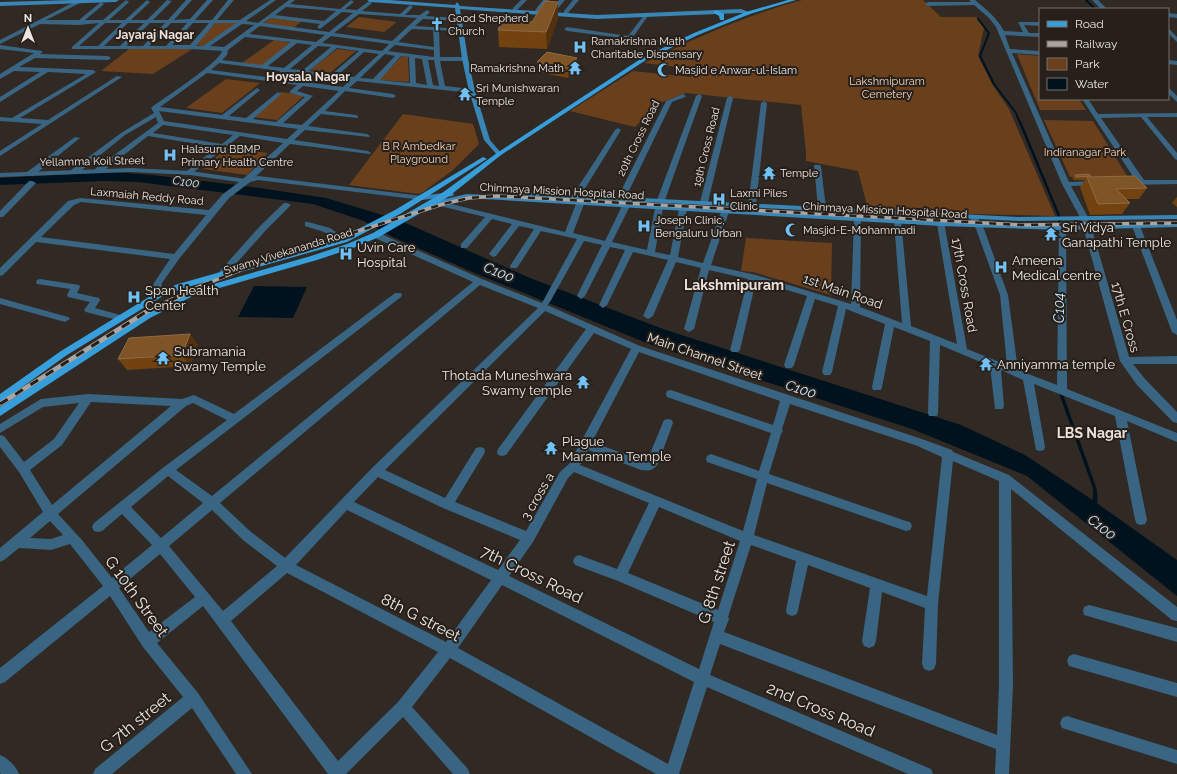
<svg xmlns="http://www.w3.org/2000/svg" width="1177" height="774" viewBox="0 0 1177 774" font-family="Raleway,sans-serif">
<rect width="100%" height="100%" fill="#312923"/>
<path fill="#6a401c" d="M802 0H923L941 17H976L984 28 978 56 992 84 1009 109 1055 216 971 214 868 209 858 171 806 161V152L801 105 686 93 660 103 635 127 570 111 633 71 691 77 693 69 644 63C695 38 747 15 802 0Z
M359 17 397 22 384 32 346 27Z
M271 18 302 21 292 29 261 25Z
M216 22 238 23 203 46 195 45Z
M274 40 297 43 266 66 242 63Z
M194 48 153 74 101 71 129 49Z
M337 49 356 51 330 73 310 70Z
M1017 54 1040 56V99H1079L1086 110H1040Z
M402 56 408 57 409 82 379 80Z
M226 79 260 83 222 113 186 108Z
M281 92 305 95 277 120 253 117Z
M403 114 473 124 479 144 453 170 423 192 419 194 349 185Z
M1044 120 1093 121 1129 179H1090L1086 176 1070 177Z
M226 148 268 153 247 175 203 169Z
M746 238 832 243 831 295 753 272 741 271Z"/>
<path fill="#01121f" d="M114 172 152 175 245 186 326 198 376 213 408 224 530 278 663 329 961 425 1025 455 1091 499 1177 560V596L1027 476 912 429 649 344 477 274 393 237 364 221 313 204 138 182 104 181 0 185V178Z
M254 286 307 287 293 318 238 317Z"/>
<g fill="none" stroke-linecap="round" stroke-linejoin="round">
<path stroke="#01121f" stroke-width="2" d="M1086 0 1094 8
M978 19 989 33 980 56 994 84 1016 113 1020 123"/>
<path stroke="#01121f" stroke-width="2.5" d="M1020 122 1059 216 1060 229"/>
<path stroke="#01121f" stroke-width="3.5" d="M1060 391 1095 489V496"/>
<path stroke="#01121f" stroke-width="4.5" d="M1095 495V505"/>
<path fill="#396583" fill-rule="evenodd" d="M78 0 81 2 80 3 46 20H79L101 2 104 4 103 5 85 20H103L126 0 129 2 128 3 109 20H125L147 0 150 2 149 3 131 20H147L167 0 172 1 153 20H168L186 0H192L174 20 190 19 207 0H213L195 20H212L228 0H234L217 20H240L270 0H276L246 21 258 23 289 0H295L290 4 340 9 351 0 354 2 345 9 357 10 369 1 372 3 371 4 362 11 400 14 410 5 413 7 405 15H420L427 10 430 12 426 16 462 18 463 19 460 21 423 19 415 26 463 29V31L461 32 439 30 440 57H465L468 59 465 61H440L445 86 472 89 475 91 472 93 357 81 349 88 393 94 396 96 393 98 345 91 325 111 356 115 358 116V118L321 114 308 126 367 134 370 136 369 137 305 130 294 140 368 151 371 153 370 154 290 144 249 183 229 198 179 259 162 283 161 289 164 294 163 296H157L152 290 154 283 170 259 36 242 3 275 0 276V268L68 201 80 198 209 210 223 194 243 179 283 143 240 136 190 175H187V171L217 147 148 136 101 173H95V169L158 123 156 117 125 135 77 174H71V170L121 133 154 113 151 108 152 107C164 98 220 62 222 51L192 49H72V47L99 23 79 25 40 24 0 44V40ZM286 7 336 11 324 21 275 15ZM342 12 353 13 329 32 263 23 271 18 320 24 317 27 320 29ZM359 14 417 18 392 41 334 33ZM105 23H122L98 46H79ZM128 23H144L120 46H104ZM150 23H165L143 46H126ZM171 23H187L166 46H149ZM193 23H209L190 45H172ZM215 23H236L203 46H196ZM242 24 254 25 224 47 210 46ZM260 26 325 35 316 42 249 34ZM412 29 433 30 434 47 398 42ZM331 36 389 44 382 51 322 43ZM245 37 291 42 262 65 222 60 227 55 228 50ZM297 43 312 45 284 68 268 66ZM395 45 434 50V57L388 51ZM318 46 331 47 303 70 290 69ZM337 48 359 51 332 74 309 71ZM364 52 379 54 354 77 338 75ZM385 54 395 56 373 79 360 78ZM401 56 409 57 410 83 380 80ZM415 58 422 59 427 85 416 83ZM428 60H434L439 86 433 85ZM219 63 280 71V73L282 74 286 72 350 80 343 87 211 70ZM207 73 297 85 290 91V93L305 97 276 122 253 119 280 95 281 94 278 92 246 118 229 116 259 91 260 90 257 88 222 115 160 107ZM303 86 339 91 302 125 283 123 313 96 297 91ZM159 111 298 129 287 139 164 121ZM163 125 233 135 222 144 153 133ZM81 202 206 215 174 254 41 237 74 205Z
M521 0H527L517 10H513V8Z
M543 0H549L540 11H536L535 10Z
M559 0H565L555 12H551L550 11Z
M573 0H579L568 13H564V11Z
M969 0H975C986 9 997 18 1004 31L1023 32 1018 22H1040V26L1024 25 1029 33H1040V37L1005 35 1010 49 1040 51V55L1012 53 1069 182 1095 181 1099 183 1095 185 1071 186 1089 219 1129 357 1177 356V364H1133L1145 379 1177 412V423L1173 422 1137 385 1120 361 1081 219 1062 184 996 27 989 18 974 5 928 6 925 4 928 2H971Z
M1092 0H1098L1107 9H1101Z
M1168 13 1177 14V18L1168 17Z
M645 14 648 16 633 37 675 42 678 44 677 45 567 31 564 29 567 27 628 36Z
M1168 28 1177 37V42L1168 33Z
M0 45 42 51 43 52 40 54 108 56 111 58 108 60 35 58 19 67 93 70 96 72 20 118 48 120 117 76 122 77 0 156V151L42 124 0 121V117L12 118 86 74 48 72 0 102V97L40 72 14 71 0 79V74L34 53 0 49Z
M1168 60 1177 61V65L1168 64Z
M467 68 506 70 509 72 506 74 465 71 464 70Z
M1168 87 1177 96V102L1168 93Z
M683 94 686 96 685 97 672 102 625 199 621 201H618L617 199 666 101Z
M699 94 702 96 665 200 664 202H658L657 200 696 96Z
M730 96 733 98 708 202 707 204H701L700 202 727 98Z
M1082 99H1088L1098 114 1177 113V117H1147L1177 153V160L1175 159 1141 117 1101 118 1144 180H1177V184L1126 185V181H1136Z
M764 101 767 103 756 205 752 207 748 205 761 103Z
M618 128 621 130 581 195 580 197H574L573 195 615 130Z
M75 137 80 138 33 176H27V172Z
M814 165H820L821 167 826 208 822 210 818 208Z
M29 181H32L36 183 3 217H0V211Z
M436 201H439L565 232 576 204 580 202 584 204 573 233 605 241 622 206 626 204 630 206 612 242 647 250 655 208 659 206 663 208 655 252 670 255 679 209 683 207 687 209 678 257 703 263 721 212 725 210 729 212 711 265 756 275 851 304 854 219 858 217H861L860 307 902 323 894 222 895 220H901L911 326 957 344 937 224 941 222H944L967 349 1007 365 1000 295 976 229 969 217 970 215H976L984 229 1008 295 1018 370 1057 385 1059 228 1063 226H1066L1067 389 1177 433V442L1127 421 1147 520 1145 524 1141 525 1137 524 1135 520 1115 416 1034 384 1045 447 1044 450 1040 451 1036 450 1023 380 1001 370 1004 406 1003 409H995L990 366 940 345 938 413 937 416H929L928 413 930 341 894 327 882 387 881 390H873L872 387 885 324 846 309 832 372 830 375H824L822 372 838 306 815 299 794 365 792 368H786L784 365 807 296 756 281 740 350 738 352H732L730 350 748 279 709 270 694 329 689 332 684 329 701 268 676 262 653 316 648 319 643 316 668 260 633 252 607 305 603 308 599 305 625 250 610 247 585 296 581 299 577 296 602 245 584 241 550 302 547 305 640 346 922 439 952 450 953 452 1009 475 1177 607V621L1172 620 1011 489 1013 685 1009 774H995L996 749 720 644 710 675 931 769 933 774H908L707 687 679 774H656L450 658 412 707 468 769 470 774H453L403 717 346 774H328L203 606 157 643 198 693 252 774H236L192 708 112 774H93L95 769 183 697 143 647 110 596 5 682 0 684V668L103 586 70 544 51 550 19 548 4 560 0 562V548L43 512 19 472 0 447V435L4 436 24 462 54 439 79 403 43 407 0 433V424L41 399 88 394 182 399 194 395 234 414 395 293H401L402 295 401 297 176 470 212 496 473 282 373 237V233H379L482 279 542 303 577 239 541 231 517 268H511L510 266 534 229 519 226 496 256 493 257 489 254 512 224 492 219 467 248H461V244L485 217 436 205ZM480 285 538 308 372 468 285 558 251 532 220 503ZM545 311 586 329 498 449 497 452 498 455 502 456 506 455 594 333 631 349 569 464 560 472 526 531 455 502 484 454 485 451 484 448 480 447 476 448 445 498 385 470ZM639 352 780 401 773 425 671 390 667 391 666 394 667 397 771 433 759 471 711 454 707 456 706 459 707 462 757 479 743 531 580 465 588 450 641 470C649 471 653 471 658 464L673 423 672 420 668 419 664 420 647 461 641 460 592 442ZM91 402 171 406 52 505 30 470 62 445ZM193 403 227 420 164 467 94 523 92 527 94 531 98 532 102 531 122 514 152 545 112 578 82 540 58 514 186 406ZM790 404 915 445 942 457 927 596 754 535 767 483 906 531 910 530 912 526 910 522 906 521 769 474 781 434 783 431 782 429ZM953 461 999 481V685L997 735 724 632 729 619 728 617 751 545 796 561 786 610 787 614 792 616 797 614 798 610 808 565 870 588 862 641 864 646 869 648 874 646 876 641 882 592 925 608 922 664 924 669 929 671 934 669 936 664 938 604ZM574 472 649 503 617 569 579 555 575 557 573 561 575 565 618 581 714 622 699 669 509 576 533 542 568 478ZM168 476 203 503 161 538 131 507ZM378 477 443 508 520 540 498 570 354 502ZM659 507 740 541 718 610 628 573ZM212 510 243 540 277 566 223 611 169 546ZM347 510 491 580 446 642 296 565ZM50 521 63 535 51 539 30 538ZM160 554 195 597 149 632 119 588ZM287 573 438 652 398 702 338 761 231 621ZM502 585 694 682 668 764 458 648Z
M284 203H287L291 205 267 229 225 276H219L218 274 219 272 261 225Z
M305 222H308L330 228 348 240 347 242H341L324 232 305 226Z
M1133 224H1139L1140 226 1177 320V335L1172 332 1132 226Z
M40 279 79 285 80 287 77 293 99 298 100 300 95 308 124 316 126 318 121 321 86 312 84 310 90 302 68 297 67 295 70 289 37 284 36 282 37 280Z
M0 298 68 317 70 319 65 322 0 304Z
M1089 605 1177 628V642L1084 615 1083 611 1084 607Z
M1074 654 1177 683V697L1069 666 1067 661 1069 656Z
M1067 716 1177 750V764L1062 728 1060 723 1062 718Z
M0 755C8 758 16 766 19 774H1L0 773Z"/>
<path fill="#396583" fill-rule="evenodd" d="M131 168 190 171 246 179 258 176 422 196 426 198 422 200 258 180 246 183 190 175 131 172 0 177V173Z"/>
<path fill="#3985b5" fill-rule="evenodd" d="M72 0H119L116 2 0 6V2Z
M367 0H389L455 5 457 2 460 6 597 15 741 9 751 13 748 15 741 13 597 19 460 9 468 59 475 91 490 140 502 154 499 156 497 155 484 140 469 91 462 59 455 8 370 2Z
M450 192 454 194 453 196 422 200 418 198 422 196Z
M523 192 1018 217 1177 215V219L1018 221 526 196 522 194Z
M467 194 941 222 1060 226 1177 223V227L1060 230 941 226 467 198 442 205 424 211 420 209 436 201Z"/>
<path fill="#369edb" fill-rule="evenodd" d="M788 0H796L750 14 698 35 646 60 501 155 448 197 379 237 353 248 317 260 195 295 150 318 0 416V407L144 314 189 291 311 256 347 244 373 233 442 193 497 153 642 58 694 33 746 12Z
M716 10 724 14V20H720L719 16 714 13V11Z
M483 157 487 159 485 160 400 214 347 242 184 288 163 296 67 355 0 403V394L61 351 157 292 178 284 341 238 395 210Z"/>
<g stroke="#aba4a0" stroke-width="3.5">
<path id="rail-far1" d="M206 284 258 263 443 204 469 198 497 196 1021 225 1177 223"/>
</g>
<g stroke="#aba4a0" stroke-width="4.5">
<path id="rail" d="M0 404 146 312 208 283"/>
</g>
<use href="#rail-far1" stroke="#27201a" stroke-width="2.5" stroke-dasharray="7" stroke-linecap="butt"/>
<use href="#rail" stroke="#27201a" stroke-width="3" stroke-dasharray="9" stroke-linecap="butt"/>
</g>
<path fill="#724210" d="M558 18 547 49 499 47 498 30 532 22Z
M577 58 578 68 568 78 537 72V62Z
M1075 175 1091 177 1147 188 1139 199H1126L1130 203 1122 214 1090 215 1080 187 1085 180H1074L1072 178Z
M1177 197V207L1172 203Z
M190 334 198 345 190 366 127 370 118 359Z"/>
<path fill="#53310e" d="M558 2V18L547 49 546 32Z
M577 58 578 68 568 78V68Z
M190 334 198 345 190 366 182 355Z"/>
<path fill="#7f5426" stroke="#906b44" d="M545 1 558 2 546 32 498 30 502 21 532 22Z
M547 52 577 58 568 68 537 62Z
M1089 174 1091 176 1076 177 1075 175Z
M1135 176 1147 188 1116 189 1130 203 1098 204 1087 177Z
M190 334 182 355 118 359 129 338Z"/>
<defs>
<g id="church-bare" transform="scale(1.08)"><path d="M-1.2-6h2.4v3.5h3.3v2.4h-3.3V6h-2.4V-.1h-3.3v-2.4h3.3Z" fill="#72c1f5" stroke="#27201a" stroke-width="2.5" paint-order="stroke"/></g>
<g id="hospital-bare" transform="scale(1.08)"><path d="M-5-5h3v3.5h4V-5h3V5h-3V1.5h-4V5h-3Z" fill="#72c1f5" stroke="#27201a" stroke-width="2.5" paint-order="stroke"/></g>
<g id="temple-bare" transform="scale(1.08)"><path d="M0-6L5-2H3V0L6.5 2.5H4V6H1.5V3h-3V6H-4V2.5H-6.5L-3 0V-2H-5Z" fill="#72c1f5" stroke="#27201a" stroke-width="2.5" paint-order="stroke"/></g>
<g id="mosque-bare" transform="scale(1.08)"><path d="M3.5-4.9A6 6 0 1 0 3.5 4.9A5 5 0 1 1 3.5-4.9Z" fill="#72c1f5" stroke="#27201a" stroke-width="2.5" paint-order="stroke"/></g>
</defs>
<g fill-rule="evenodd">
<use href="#church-bare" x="437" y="24"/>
<use href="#hospital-bare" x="580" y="47"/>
<use href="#temple-bare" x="575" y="68"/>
<use href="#mosque-bare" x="664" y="70"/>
<use href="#temple-bare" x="465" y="94"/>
<use href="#hospital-bare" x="170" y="155"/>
<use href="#temple-bare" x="769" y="173"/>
<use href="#hospital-bare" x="719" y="199"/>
<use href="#hospital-bare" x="644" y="226"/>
<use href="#mosque-bare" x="792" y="230"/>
<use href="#temple-bare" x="1051" y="234"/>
<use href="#hospital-bare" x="346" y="254"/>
<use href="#hospital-bare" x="1001" y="267"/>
<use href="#hospital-bare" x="134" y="297"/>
<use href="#temple-bare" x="163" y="358"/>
<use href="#temple-bare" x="986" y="364"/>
<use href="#temple-bare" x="583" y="382"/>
<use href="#temple-bare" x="551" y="448"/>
</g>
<g text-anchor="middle" stroke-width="4" stroke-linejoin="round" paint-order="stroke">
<g font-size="11" fill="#ece6e2" stroke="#27201a" text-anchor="start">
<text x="448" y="22">Good Shepherd<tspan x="448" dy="13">Church</tspan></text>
<text x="591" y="45">Ramakrishna Math<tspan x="591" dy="13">Charitable Dispensary</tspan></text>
<text x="564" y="72" text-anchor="end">Ramakrishna Math</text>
<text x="675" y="74">Masjid e Anwar-ul-Islam</text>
<text x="476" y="92">Sri Munishwaran<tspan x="476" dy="13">Temple</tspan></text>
<text x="181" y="153">Halasuru BBMP<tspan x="181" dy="13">Primary Health Centre</tspan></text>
<text x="780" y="177">Temple</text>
<text x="730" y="197">Laxmi Piles<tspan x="730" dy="13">Clinic</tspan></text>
<text x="655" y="224">Joseph Clinic,<tspan x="655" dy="13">Bengaluru Urban</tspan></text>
<text x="803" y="234">Masjid-E-Mohammadi</text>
</g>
<g font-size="11" fill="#f5d5bc" stroke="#27201a">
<text x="887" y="85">Lakshmipuram<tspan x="887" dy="13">Cemetery</tspan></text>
<text x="419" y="150">B R Ambedkar<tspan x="419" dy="13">Playground</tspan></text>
<text x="1085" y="156">Indiranagar Park</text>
</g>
<g font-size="11" fill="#ece6e2" stroke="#27201a">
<text transform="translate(638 138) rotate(-64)" y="4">20th Cross Road</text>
<text transform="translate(706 147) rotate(-76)" y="4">19th Cross Road</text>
<text transform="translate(92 161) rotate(-1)" y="4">Yellamma Koil Street</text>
<text transform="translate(562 191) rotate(3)" y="4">Chinmaya Mission Hospital Road</text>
<text transform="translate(147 196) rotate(5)" y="4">Laxmaiah Reddy Road</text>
<text transform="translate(885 210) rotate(3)" y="4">Chinmaya Mission Hospital Road</text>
<text transform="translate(288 251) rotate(-17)" y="4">Swamy Vivekananda Road</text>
</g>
<g font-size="12" font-weight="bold" fill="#ece1d9" stroke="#27201a">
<text x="155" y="39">Jayaraj Nagar</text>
<text x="308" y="81">Hoysala Nagar</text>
</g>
<g font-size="12" font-style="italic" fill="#c4e6ff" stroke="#27201a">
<text transform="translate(186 182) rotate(8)" y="4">C100</text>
</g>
<g font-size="13" fill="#ece6e2" stroke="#27201a" text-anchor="start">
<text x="1062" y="232">Sri Vidya<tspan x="1062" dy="15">Ganapathi Temple</tspan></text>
<text x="357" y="252">Uvin Care<tspan x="357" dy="15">Hospital</tspan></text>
<text x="1012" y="265">Ameena<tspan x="1012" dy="15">Medical centre</tspan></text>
<text x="145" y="295">Span Health<tspan x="145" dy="15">Center</tspan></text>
<text x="174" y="356">Subramania<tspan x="174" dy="15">Swamy Temple</tspan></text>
<text x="997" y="369">Anniyamma temple</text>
<text x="572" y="380" text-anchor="end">Thotada Muneshwara<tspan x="572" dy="15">Swamy temple</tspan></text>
<text x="562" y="446">Plague<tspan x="562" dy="15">Maramma Temple</tspan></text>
</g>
<g font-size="13" fill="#ece6e2" stroke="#27201a">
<text transform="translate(965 285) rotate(80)" y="5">17th Cross Road</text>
<text transform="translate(843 291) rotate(19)" y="5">1st Main Road</text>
<text transform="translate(1126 317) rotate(74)" y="5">17th E Cross</text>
<text transform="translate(705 356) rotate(19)" y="5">Main Channel Street</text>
<text transform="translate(537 496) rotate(-60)" y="5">3 cross a</text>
</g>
<g font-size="14" font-style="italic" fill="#c4e6ff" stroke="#27201a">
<text transform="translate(499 272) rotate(22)" y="5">C100</text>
<text transform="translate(1059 308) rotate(-90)" y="5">C104</text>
<text transform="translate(801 389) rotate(18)" y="5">C100</text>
<text transform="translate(1102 527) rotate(38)" y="5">C100</text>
</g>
<g font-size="14" font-weight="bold" fill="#ece1d9" stroke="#27201a">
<text x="734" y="290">Lakshmipuram</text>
<text x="1092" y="438">LBS Nagar</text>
</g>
<g font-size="16" fill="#ece6e2" stroke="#27201a">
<text transform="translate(532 574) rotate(26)" y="6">7th Cross Road</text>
<text transform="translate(716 582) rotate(-72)" y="6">G 8th street</text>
<text transform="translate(137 596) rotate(54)" y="6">G 10th Street</text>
<text transform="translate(421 617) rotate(27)" y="6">8th G street</text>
<text transform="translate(821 709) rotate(23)" y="6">2nd Cross Road</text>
<text transform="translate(135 722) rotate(-39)" y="6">G 7th street</text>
</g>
</g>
<rect x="1039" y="8" width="130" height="92" fill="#27201a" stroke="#766f6a"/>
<rect x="1047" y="21" width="20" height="6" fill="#369edb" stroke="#766f6a"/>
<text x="1075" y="28" font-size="12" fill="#ece6e2">Road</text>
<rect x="1047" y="41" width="20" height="6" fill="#aba4a0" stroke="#766f6a"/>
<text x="1075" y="48" font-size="12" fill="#ece6e2">Railway</text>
<rect x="1047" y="58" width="20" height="12" fill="#6a401c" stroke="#766f6a"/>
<text x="1075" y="68" font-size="12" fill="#ece6e2">Park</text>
<rect x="1047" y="78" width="20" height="12" fill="#01121f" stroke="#766f6a"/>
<text x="1075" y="88" font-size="12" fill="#ece6e2">Water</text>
<g transform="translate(28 28)" stroke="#27201a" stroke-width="3" paint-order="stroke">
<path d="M0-3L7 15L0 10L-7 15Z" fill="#ece6e2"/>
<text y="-6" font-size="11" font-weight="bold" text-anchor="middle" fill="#ece6e2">N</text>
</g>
</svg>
